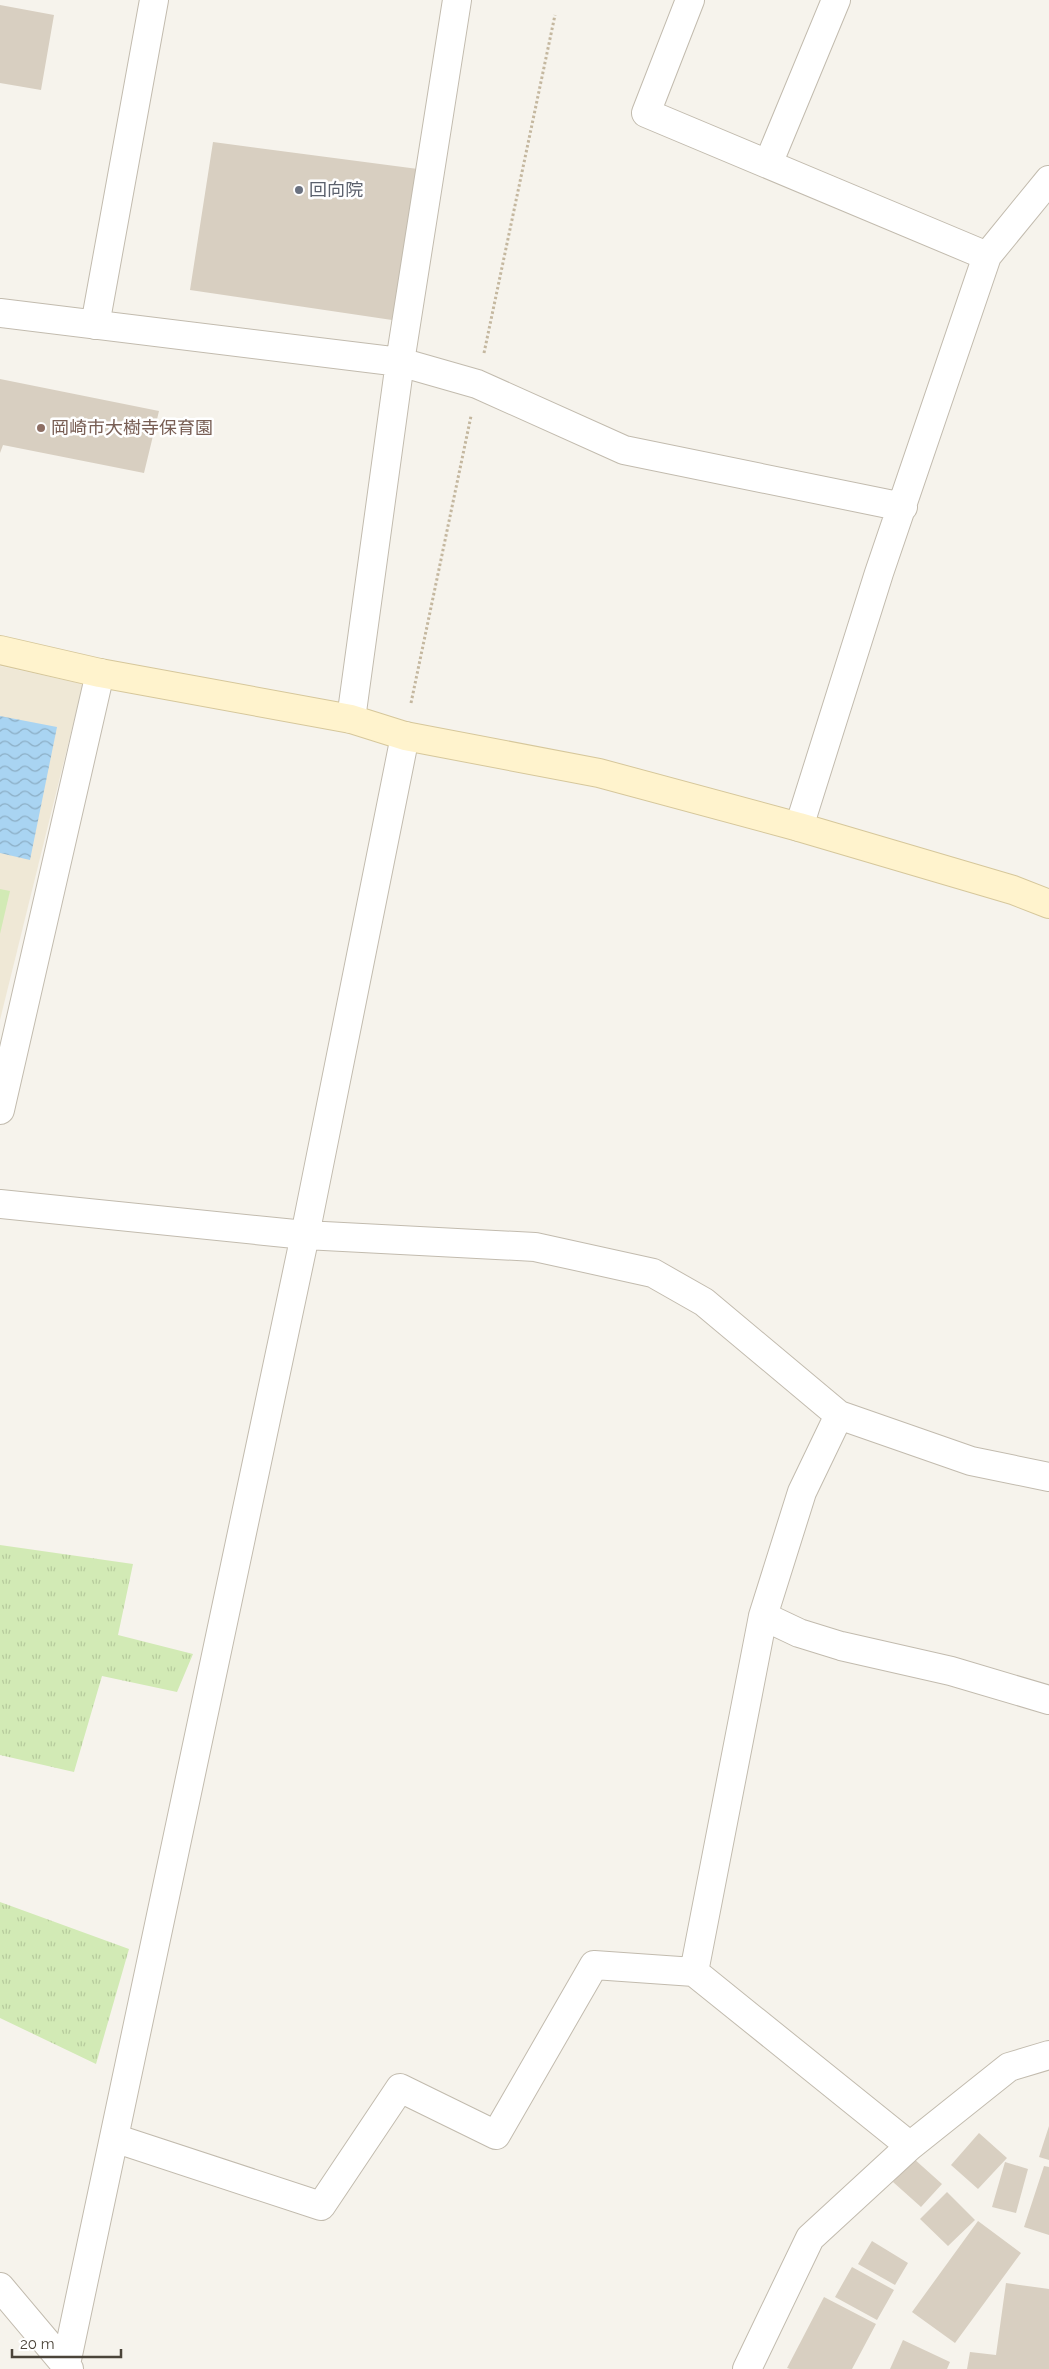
<svg xmlns="http://www.w3.org/2000/svg" width="1049" height="2369" viewBox="0 0 1049 2369" font-family="Raleway,'Noto Sans JP',sans-serif">
<defs>
<pattern id="park-tufts" width="24" height="20" patternUnits="userSpaceOnUse" patternTransform="scale(1.25)"><rect width="24" height="20" fill="#d2eab5"/><path d="M3 7l-1-3M5 7V3M7 7l1-3M15 17l-1-3M17 17v-4M19 17l1-3" fill="none" stroke="#b6ca9c"/></pattern>
<pattern id="water-waves" width="16" height="10" patternUnits="userSpaceOnUse" patternTransform="scale(1.25)"><rect width="16" height="10" fill="#a9d4f2"/><path d="M0 5q4-4 8 0t8 0" fill="none" stroke="#8caec5"/></pattern>
</defs>
<rect width="100%" height="100%" fill="#f6f3ec"/>
<path fill="#efe8d6" d="M0 666 83 684 0 1020Z"/>
<path fill="url(#park-tufts)" d="M0 1545 133 1564 118 1635 193 1654 177 1692 102 1676 74 1772 0 1755Z
M0 1902 129 1949 96 2064 0 2018Z"/>
<path fill="#d2eab5" d="M0 889 10 891 0 934Z"/>
<path fill="url(#water-waves)" d="M0 716 57 727 30 860 0 853Z"/>
<path fill="#d8cfc1" d="M0 5 54 15 41 90 0 83Z
M213 142 418 169 392 320 190 290Z
M0 379 159 411 144 473 3 445 0 453Z
M1049 2126V2160L1039 2157Z
M979 2133 1007 2158 978 2189 951 2165Z
M913 2158 942 2184 921 2207 893 2182Z
M1005 2162 1028 2169 1016 2213 992 2207Z
M1044 2166 1049 2167V2235L1024 2227Z
M947 2192 975 2220 948 2246 920 2219Z
M978 2221 1021 2253 955 2343 912 2312Z
M872 2241 908 2263 895 2285 858 2264Z
M852 2267 894 2290 877 2320 835 2297Z
M1006 2283 1049 2289V2369H967L970 2352 996 2355Z
M824 2297 876 2324 852 2369H790L787 2368Z
M903 2340 950 2362 947 2369H890Z"/>
<g fill="none" stroke-linecap="round" stroke-linejoin="round">
<g stroke="#c2bbae" stroke-width="30">
<path id="street" d="M690 0 646 113 987 256
M768 164 836 0
M0 313 400 362 477 384 624 450 903 507
M95 325 154 0
M351 719 400 362 457 0
M799 827 879 573 987 256 1049 180
M0 1110 100 673
M0 1204 305 1235 535 1247 653 1273 704 1302 839 1415 971 1461 1049 1477
M839 1415 802 1492 763 1616 694 1972 910 2146
M763 1616 799 1633 841 1646 951 1671 1049 1700
M114 2138 321 2206 400 2088 496 2135 594 1965 694 1972
M0 2287 69 2369
M65 2369 305 1235 405 736
M747 2369 810 2238 910 2146 1009 2067 1049 2055"/>
</g>
<g stroke="#d6c79b" stroke-width="30">
<path id="secondary" d="M0 650 100 673 351 719 405 736 599 773 799 827 1013 890 1049 904"/>
</g>
<path stroke="#c4b79f" stroke-width="3" stroke-dasharray="2.5 2.5" stroke-linecap="butt" d="M484 353 555 15
M411 703 471 416"/>
<use href="#street" stroke="#fff" stroke-width="28"/>
<use href="#secondary" stroke="#fff3cd" stroke-width="28"/>
</g>
<circle fill="#6b7280" stroke="#fff" stroke-width="2" cx="299" cy="190" r="5"/>
<circle fill="#8d6e63" stroke="#fff" stroke-width="2" cx="41" cy="428" r="5"/>
<g text-anchor="middle" stroke-width="5" stroke-linejoin="round" paint-order="stroke">
<g font-size="18" fill="#5b616d" stroke="#fff" text-anchor="start">
<text x="309" y="196">回向院</text>
</g>
<g font-size="18" fill="#785e54" stroke="#fff" text-anchor="start">
<text x="51" y="434">岡崎市大樹寺保育園</text>
</g>
</g>
<path d="M12 2349v8h109v-8" fill="none" stroke="#4b4439" stroke-width="2.5"/>
<text x="20" y="2349" font-size="15" fill="#4b4439" stroke="#ffffff" stroke-width="4" paint-order="stroke">20 m</text>
</svg>
